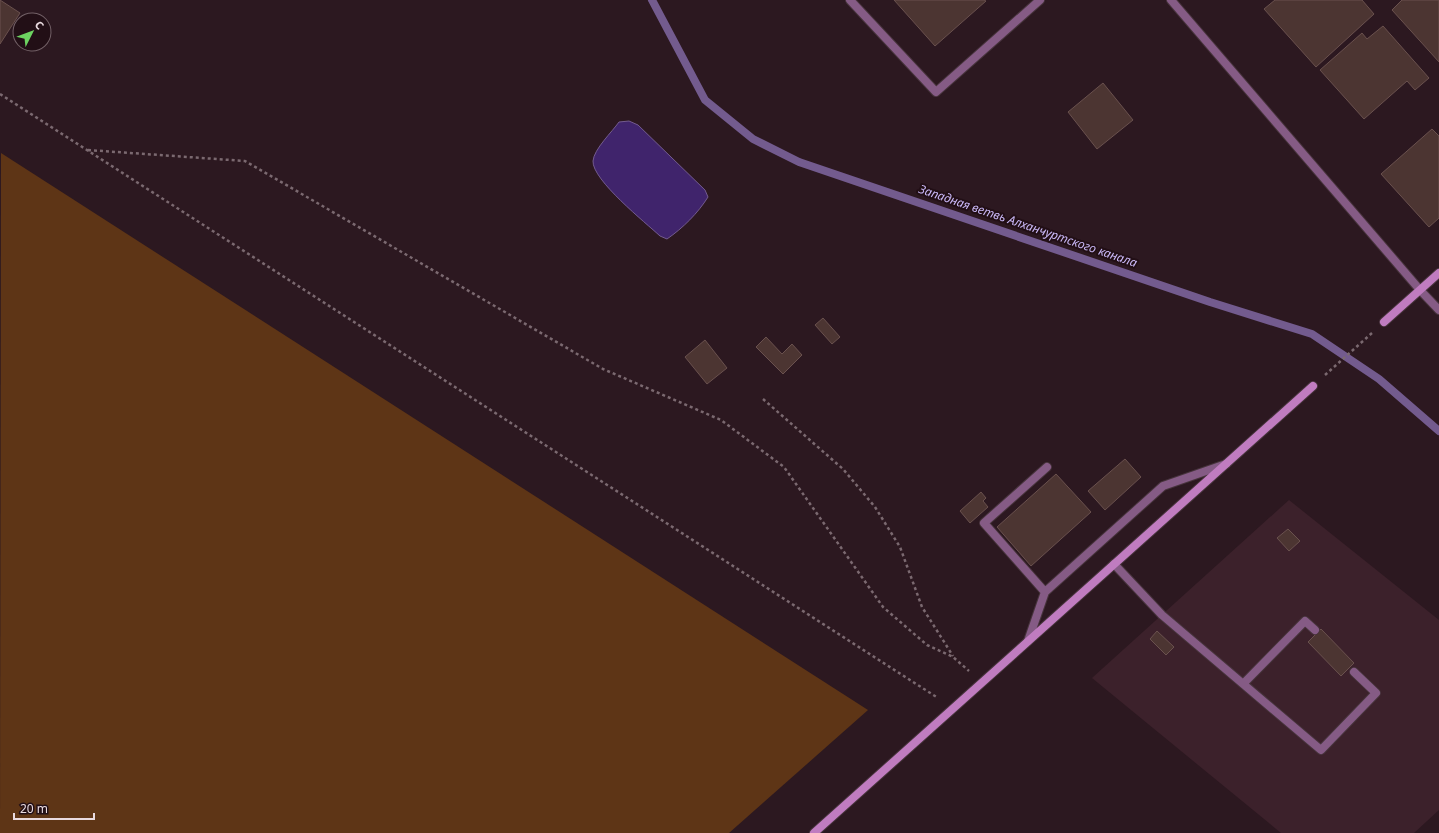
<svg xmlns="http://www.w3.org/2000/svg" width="1439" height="833" viewBox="0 0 1439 833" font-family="'Noto Sans',sans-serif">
<rect width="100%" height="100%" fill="#2c1820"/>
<path fill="#3c212b" d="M1289 500 1439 620V810L1414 833H1281L1092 678Z"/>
<path fill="#5e3516" d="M1 153 868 710 729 833H0Z"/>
<path fill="#40246c" stroke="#735b8e" d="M629 121 638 125 705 190 708 197C698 213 683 228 667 239L660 236C646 223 592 180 593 161 594 149 612 132 619 122Z"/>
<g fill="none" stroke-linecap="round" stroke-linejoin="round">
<path stroke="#735b8e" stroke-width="8" d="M652 0 705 100 753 139 799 162 1210 302 1312 334 1379 379 1439 431"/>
</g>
<path fill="#4c3532" stroke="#6a514e" d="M0 0 20 13 0 44Z
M894 0H984L986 1 935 46Z
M1275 0H1362L1374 14 1316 67 1264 9Z
M1402 0H1439V62L1392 10Z
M1383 26 1429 78 1415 90 1407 81 1364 119 1320 70 1362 33 1367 39Z
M1103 83 1133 120 1097 149 1068 112Z
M1432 129 1439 136V218L1429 227 1381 174Z
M823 318 840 337 832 344 815 325Z
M766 337 782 354 792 344 802 355 783 374 756 347Z
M705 340 727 368 707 384 685 357Z
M1125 459 1141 477 1105 510 1088 491Z
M1056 474 1091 512 1031 566 997 527Z
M981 492 986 498 983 501 988 507 970 523 960 511Z
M1288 529 1300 541 1289 551 1277 538Z
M1321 629 1354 663 1341 676 1308 642Z
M1157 631 1174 647 1166 655 1150 639Z"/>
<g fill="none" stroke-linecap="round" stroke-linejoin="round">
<g stroke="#46333b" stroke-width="10">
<path id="lane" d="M1114 564 1162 615 1321 750 1376 693 1354 672
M1045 592 984 523 1047 467
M1028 641 1045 592 1163 486 1226 464
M1243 684 1305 621 1315 630"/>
</g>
<g stroke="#46333b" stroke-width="10">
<path id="street" d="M850 0 936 92 1040 0
M1171 0 1420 290 1439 310"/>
</g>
<g stroke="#46333b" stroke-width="10">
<path id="secondary" d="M1384 322 1439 273
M814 833 1313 386"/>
</g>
<path stroke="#7b6970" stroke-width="2.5" stroke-dasharray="3 3" stroke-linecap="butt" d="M0 94 938 698
M88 150 245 161 603 369 721 420 784 467 883 607 927 645 953 657 969 671
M1325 375 1372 333
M763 399 843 469 875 507 900 547 922 607 953 656"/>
<use href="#lane" stroke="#855b85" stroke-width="8"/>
<use href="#street" stroke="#855b85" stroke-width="8"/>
<use href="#secondary" stroke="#c07cc0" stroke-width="8"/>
</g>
<g text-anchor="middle" stroke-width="4" stroke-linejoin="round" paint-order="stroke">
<g font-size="12" font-style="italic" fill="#cab8f7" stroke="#220f16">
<text transform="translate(1028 226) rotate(19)" y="4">Западная ветвь Алханчуртского канала</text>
</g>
</g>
<g transform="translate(32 32) rotate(48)"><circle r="19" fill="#220f16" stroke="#726066"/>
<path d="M0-3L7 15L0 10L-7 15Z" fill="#6dd361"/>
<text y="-6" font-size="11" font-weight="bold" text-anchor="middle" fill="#e9dadf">С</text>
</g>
<path d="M14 813v6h80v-6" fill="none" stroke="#e9dadf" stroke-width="2"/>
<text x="20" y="813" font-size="12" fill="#e9dadf" stroke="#220f16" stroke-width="3" paint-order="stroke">20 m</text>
</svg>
